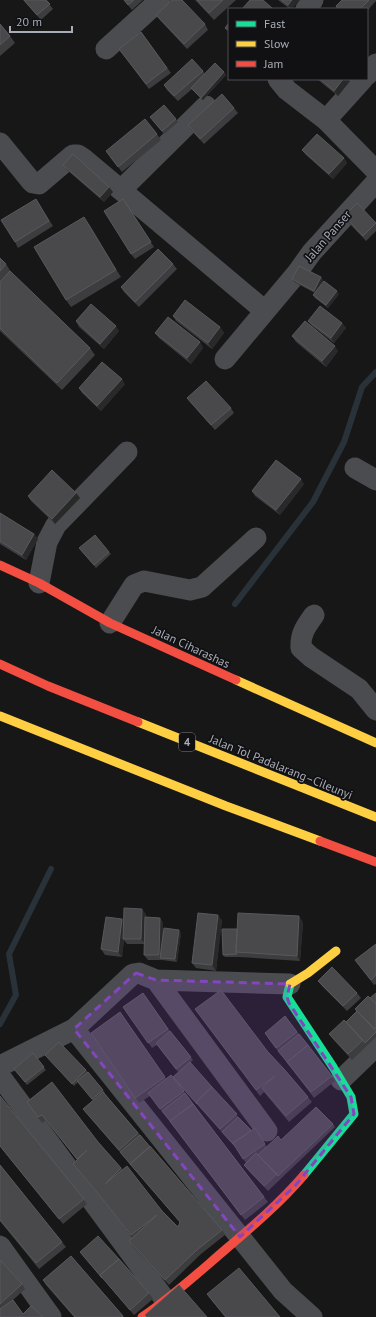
<svg xmlns="http://www.w3.org/2000/svg" width="376" height="1317" viewBox="0 0 376 1317" font-family="'PT Sans',sans-serif">
<rect width="100%" height="100%" fill="#171717"/>
<g fill="none" stroke-linecap="round" stroke-linejoin="round">
<path stroke="#2a3239" stroke-width="6" d="M235 604 313 502 344 442 362 387 376 372
M0 1024 16 995 9 954 51 869"/>
<path stroke="#4b4c50" stroke-width="21" d="M306 9 313 0
M106 49 160 0
M367 75 376 64
M278 79 287 90 326 120 376 171
M326 120 363 79
M0 143 31 181 33 183 39 184 73 155H78L84 159 265 311
M121 190 206 106
M225 359 297 273 312 252 376 182
M355 468 376 480
M39 583 47 542 56 525 127 452
M314 615C306 626 300 634 301 648L311 657 359 689 376 710
M110 623 134 585 144 581 190 590 202 587 256 538
M156 980 290 984
M74 1029 283 1291 312 1317
M0 1066 74 1029 133 974 139 973 156 980 267 1131
M0 1076 166 1301
M341 1080 376 1046
M0 1246 51 1317"/>
<path stroke="#16e098" stroke-width="9" d="M290 984 287 997 333 1067 351 1097 354 1114 304 1175"/>
<path stroke="#ffcf43" stroke-width="9" d="M236 680 376 743
M0 716 226 806 320 841
M138 722 376 817
M290 984 308 973 336 951"/>
<path stroke="#f24e42" stroke-width="9" d="M0 565 39 583 110 623 236 680
M0 664 48 686 138 722
M320 841 376 862
M142 1317C172 1297 198 1273 226 1249 253 1226 281 1202 304 1175"/>
</g>
<path fill="#3d3d3f" d="M23 0H46L53 9 41 20Z
M124 0H143L132 10Z
M195 0H236L214 20Z
M278 0H299L292 9H290Z
M342 0H376V1L367 11V9H337L336 6Z
M156 15 205 24 208 30 187 49 160 20Z
M0 24 10 36 15 43 0 56Z
M141 32 171 73 149 89 119 49Z
M203 71 205 74 224 72 226 75 203 100 192 89 178 101 167 90 164 85Z
M317 79H348L350 81 338 96Z
M234 108 238 113 204 144 191 130 188 125Z
M176 119 178 122 164 134 152 120Z
M157 134 161 140 122 172 106 151Z
M302 150 344 158 347 163 333 179 306 155Z
M63 165 113 192 104 202 67 170Z
M123 199 154 247 135 259 131 254Z
M357 203 376 223V231L366 241 347 221 344 216Z
M39 204 53 226 18 248 15 242Z
M89 224 121 277 71 307 66 300Z
M0 258 6 264 11 272 90 348 95 355 62 390 0 331Z
M173 264 177 269 139 307 124 292 121 287Z
M321 277 323 280 321 285 339 294 328 308 315 298 313 295 315 293 294 282 292 279Z
M173 316 220 327 224 333 212 349 176 321Z
M76 321 119 331 104 349 79 327Z
M308 321 342 323 346 328 334 343 312 326Z
M155 333 200 342 203 348 191 364 159 338Z
M292 336 338 351 326 367 296 342Z
M125 384 101 411 82 393 79 388Z
M187 398 231 408 234 413 215 430 191 403Z
M304 484 280 515 255 496 252 491Z
M76 493 80 498 55 524 31 501 28 496Z
M0 513 34 534 38 539 26 560 0 544Z
M79 548 109 552 111 554 96 568Z
M146 914V917L160 918 163 923V933H181L177 962 162 960H148L144 955 145 944H127L124 940 122 957 105 955 101 949 122 919 124 921Z
M222 920 216 971 196 968 192 963Z
M303 922 300 961 239 957H225L223 955 237 929Z
M376 944V984L374 985 355 960Z
M318 981 357 993 361 998 347 1011 322 986Z
M143 993 170 1031 193 1060 190 1063 251 1131 255 1128 267 1147 281 1140 333 1124 335 1127 268 1191 248 1170 244 1165 246 1163 235 1147 177 1082 268 1202 245 1220 150 1096 139 1103 91 1033 120 1012 166 1079 173 1077 188 1064 178 1072 157 1045 152 1048 123 1007Z
M376 993V1037L352 1060 333 1039 329 1034 346 1022 357 1011 355 1009 370 998Z
M199 1014 268 1052 308 1097 312 1102 289 1122 264 1092 260 1096Z
M285 1016 335 1081 314 1098 268 1038Z
M33 1053 46 1070 27 1085 14 1069Z
M45 1055 86 1070 103 1090 105 1093H104L222 1230 225 1235 201 1254 169 1285 133 1247 129 1241 133 1238 100 1196 77 1169 73 1164 77 1160 46 1120 42 1123 27 1102 98 1142 123 1170 178 1227 180 1222 87 1114 83 1109 93 1101 78 1082 74 1086Z
M0 1096 87 1204 63 1224 0 1146Z
M0 1165 66 1247 39 1269 0 1221Z
M80 1252 119 1259 149 1293 153 1299 134 1315Z
M71 1256 124 1317H74L46 1285 43 1280Z
M0 1260 22 1284 25 1289 13 1300 23 1314 0 1317Z
M207 1294 280 1317H225L212 1301Z"/>
<path fill="#29292a" d="M292 0H299L292 9H290L288 5Z
M224 72 226 75 203 100 201 98Z
M343 79H348L350 81 338 96 334 91Z
M344 158 347 163 333 179 329 174Z
M109 187 113 192 104 202 100 197Z
M84 217 89 224 121 277 116 270Z
M321 277 323 280 316 294 314 291Z
M337 291 339 294 328 308 326 305Z
M342 323 346 328 334 343 331 338Z
M116 326 119 331 104 349 100 344Z
M220 327 224 333 212 349 208 343Z
M200 342 203 348 191 364 187 358Z
M335 346 338 351 326 367 322 361Z
M122 379 125 384 101 411 97 406Z
M301 479 304 484 280 515 276 510Z
M76 493 80 498 55 524 52 519Z
M34 534 38 539 26 560 22 555Z
M142 909 146 914 145 944 141 939Z
M218 915 222 920 216 971 212 965Z
M299 916 303 922 300 961 297 956Z
M160 918 163 923 162 958H160L159 955Z
M122 919 126 924 123 939 124 940 122 957 118 952Z
M179 930 181 933 177 962 175 959Z"/>
<path fill="#49494c" stroke="#58595d" d="M24 0H46L50 4 37 15Z
M124 0H134L128 5Z
M172 0H182L205 24 184 44 156 15Z
M197 0H223L209 13Z
M250 0H263L272 8V9H242Z
M281 0H292L288 5Z
M342 0H369L360 9H338L336 6Z
M229 23V31L225 28Z
M0 24 10 36 0 45Z
M141 32 167 68 146 84 119 49Z
M192 59 203 71 174 96 164 85Z
M215 63 224 72 201 98 191 88Z
M320 79H343L334 91Z
M222 94 234 108 200 139 188 125Z
M164 105 176 119 162 131 150 117Z
M145 119 157 134 118 167 106 151Z
M317 134 344 158 329 174 302 150Z
M73 154 109 187 100 197 63 165Z
M36 199 49 221 15 242 1 220Z
M123 199 151 242 131 254 104 211Z
M357 203 376 223 363 236 344 216Z
M84 217 116 270 66 300 34 247Z
M158 249 173 264 135 302 121 287Z
M0 258 6 264 0 271Z
M299 266 321 277 314 291 292 279Z
M10 271 90 348 57 383 0 328V282Z
M324 281 337 291 326 305 313 295Z
M185 300 220 327 208 343 173 316Z
M91 304 116 326 100 344 76 321Z
M320 306 342 323 331 338 308 321Z
M168 317 200 342 187 358 155 333Z
M305 321 335 346 322 361 292 336Z
M102 362 122 379 97 406 79 388Z
M206 381 231 408 211 425 187 398Z
M276 460 301 479 276 510 252 491Z
M52 470 76 493 52 519 28 496Z
M0 513 34 534 22 555 0 541Z
M95 535 109 552 94 565 79 548Z
M124 908 142 909 141 939H123Z
M198 913 218 915 212 965 192 963Z
M238 913 299 916 297 956 236 952Z
M106 917 122 919 118 952 101 949Z
M145 917 160 918 159 955H144Z
M164 928 179 930 175 959 160 958Z
M222 929H237L236 952 237 954 223 955Z
M376 944V975L371 980 355 960Z
M332 967 357 993 343 1006 318 981Z
M221 990 268 1052 284 1069 308 1097 286 1116 262 1088 275 1076 256 1090 195 1009Z
M143 993 168 1029 148 1043 123 1007Z
M376 993V1004L370 998Z
M368 996 376 1004V1028L375 1029 355 1009Z
M357 1011 376 1031V1032L365 1043 346 1022Z
M120 1012 165 1077 135 1098 91 1033Z
M285 1016 297 1032 276 1048 265 1033Z
M344 1020 363 1040 348 1054 329 1034Z
M170 1031 191 1057 176 1069 156 1043Z
M299 1034 308 1045 287 1062 289 1064 278 1051Z
M59 1042 86 1070 72 1084 45 1055Z
M308 1045 332 1076 311 1092 287 1062Z
M33 1053 44 1067 25 1082 14 1069Z
M190 1062 212 1087 196 1102 197 1104 173 1077Z
M88 1072 103 1090 92 1099 77 1081Z
M171 1075 184 1091 160 1109 148 1093Z
M52 1082 98 1142 121 1168 105 1184 127 1166 162 1211 178 1227 180 1222 130 1164 150 1146 222 1230 198 1249 165 1280 129 1241 157 1215 131 1235 96 1191 73 1164 87 1150 77 1159 42 1115 38 1117 27 1102Z
M212 1087 237 1114 220 1129 196 1102Z
M103 1092 138 1133 119 1150 83 1109Z
M185 1093 193 1104 170 1121 172 1123 162 1111Z
M0 1096 84 1199 59 1219 0 1146Z
M193 1104 264 1197 241 1215 170 1121Z
M316 1107 333 1124 278 1176 258 1155 278 1136 281 1140Z
M238 1117 251 1130 247 1134 233 1143 234 1145 222 1132Z
M255 1128 265 1144 243 1159 233 1143Z
M140 1135 150 1147 130 1164 132 1166 120 1152Z
M256 1153 277 1174 264 1186 244 1165Z
M0 1165 62 1242 36 1263 0 1220Z
M98 1236 119 1259 100 1275 102 1278 80 1252Z
M71 1256 123 1316 122 1317H75L43 1280Z
M119 1259 149 1293 130 1310 100 1275Z
M0 1260 22 1284 0 1304Z
M239 1268 280 1317H226L207 1294Z
M179 1285 207 1317H147L145 1315Z
M13 1300 23 1314 31 1306 43 1317H19L20 1316 19 1317H0V1309Z"/>
<path fill="#8446be" fill-opacity="0.2" stroke="#8446be" stroke-width="3" stroke-dasharray="8 5" stroke-linejoin="round" d="M136 973 156 980 290 984 287 997 289 1003 351 1097 354 1114 295 1186 240 1237 74 1029Z"/>
<g text-anchor="middle" stroke-width="3.5" stroke-linejoin="round" paint-order="stroke">
<rect fill="#111113" stroke="#7b7e86" stroke-width="1" x="179" y="733" width="16" height="18" rx="3"/>
<g font-size="11" font-weight="bold" fill="#a8adb8">
<text x="187" y="746">4</text>
</g>
<g font-size="12" fill="#a8adb8" stroke="#111113">
<text transform="translate(328 236) rotate(-49)" y="4">Jalan Panser</text>
<text transform="translate(191 647) rotate(25)" y="4">Jalan Ciharashas</text>
<text transform="translate(281 767) rotate(22)" y="4">Jalan Tol Padalarang–Cileunyi</text>
</g>
</g>
<rect x="228" y="8" width="140" height="72" fill="#111113" stroke="#4d4f55"/>
<rect x="236" y="21" width="20" height="6" fill="#16e098" stroke="#4d4f55"/>
<text x="264" y="28" font-size="12" fill="#a8adb8">Fast</text>
<rect x="236" y="41" width="20" height="6" fill="#ffcf43" stroke="#4d4f55"/>
<text x="264" y="48" font-size="12" fill="#a8adb8">Slow</text>
<rect x="236" y="61" width="20" height="6" fill="#f24e42" stroke="#4d4f55"/>
<text x="264" y="68" font-size="12" fill="#a8adb8">Jam</text>
<path d="M10 26v6h62v-6" fill="none" stroke="#a8adb8" stroke-width="2"/>
<text x="16" y="26" font-size="12" fill="#a8adb8" stroke="#111113" stroke-width="3" paint-order="stroke">20 m</text>
</svg>
